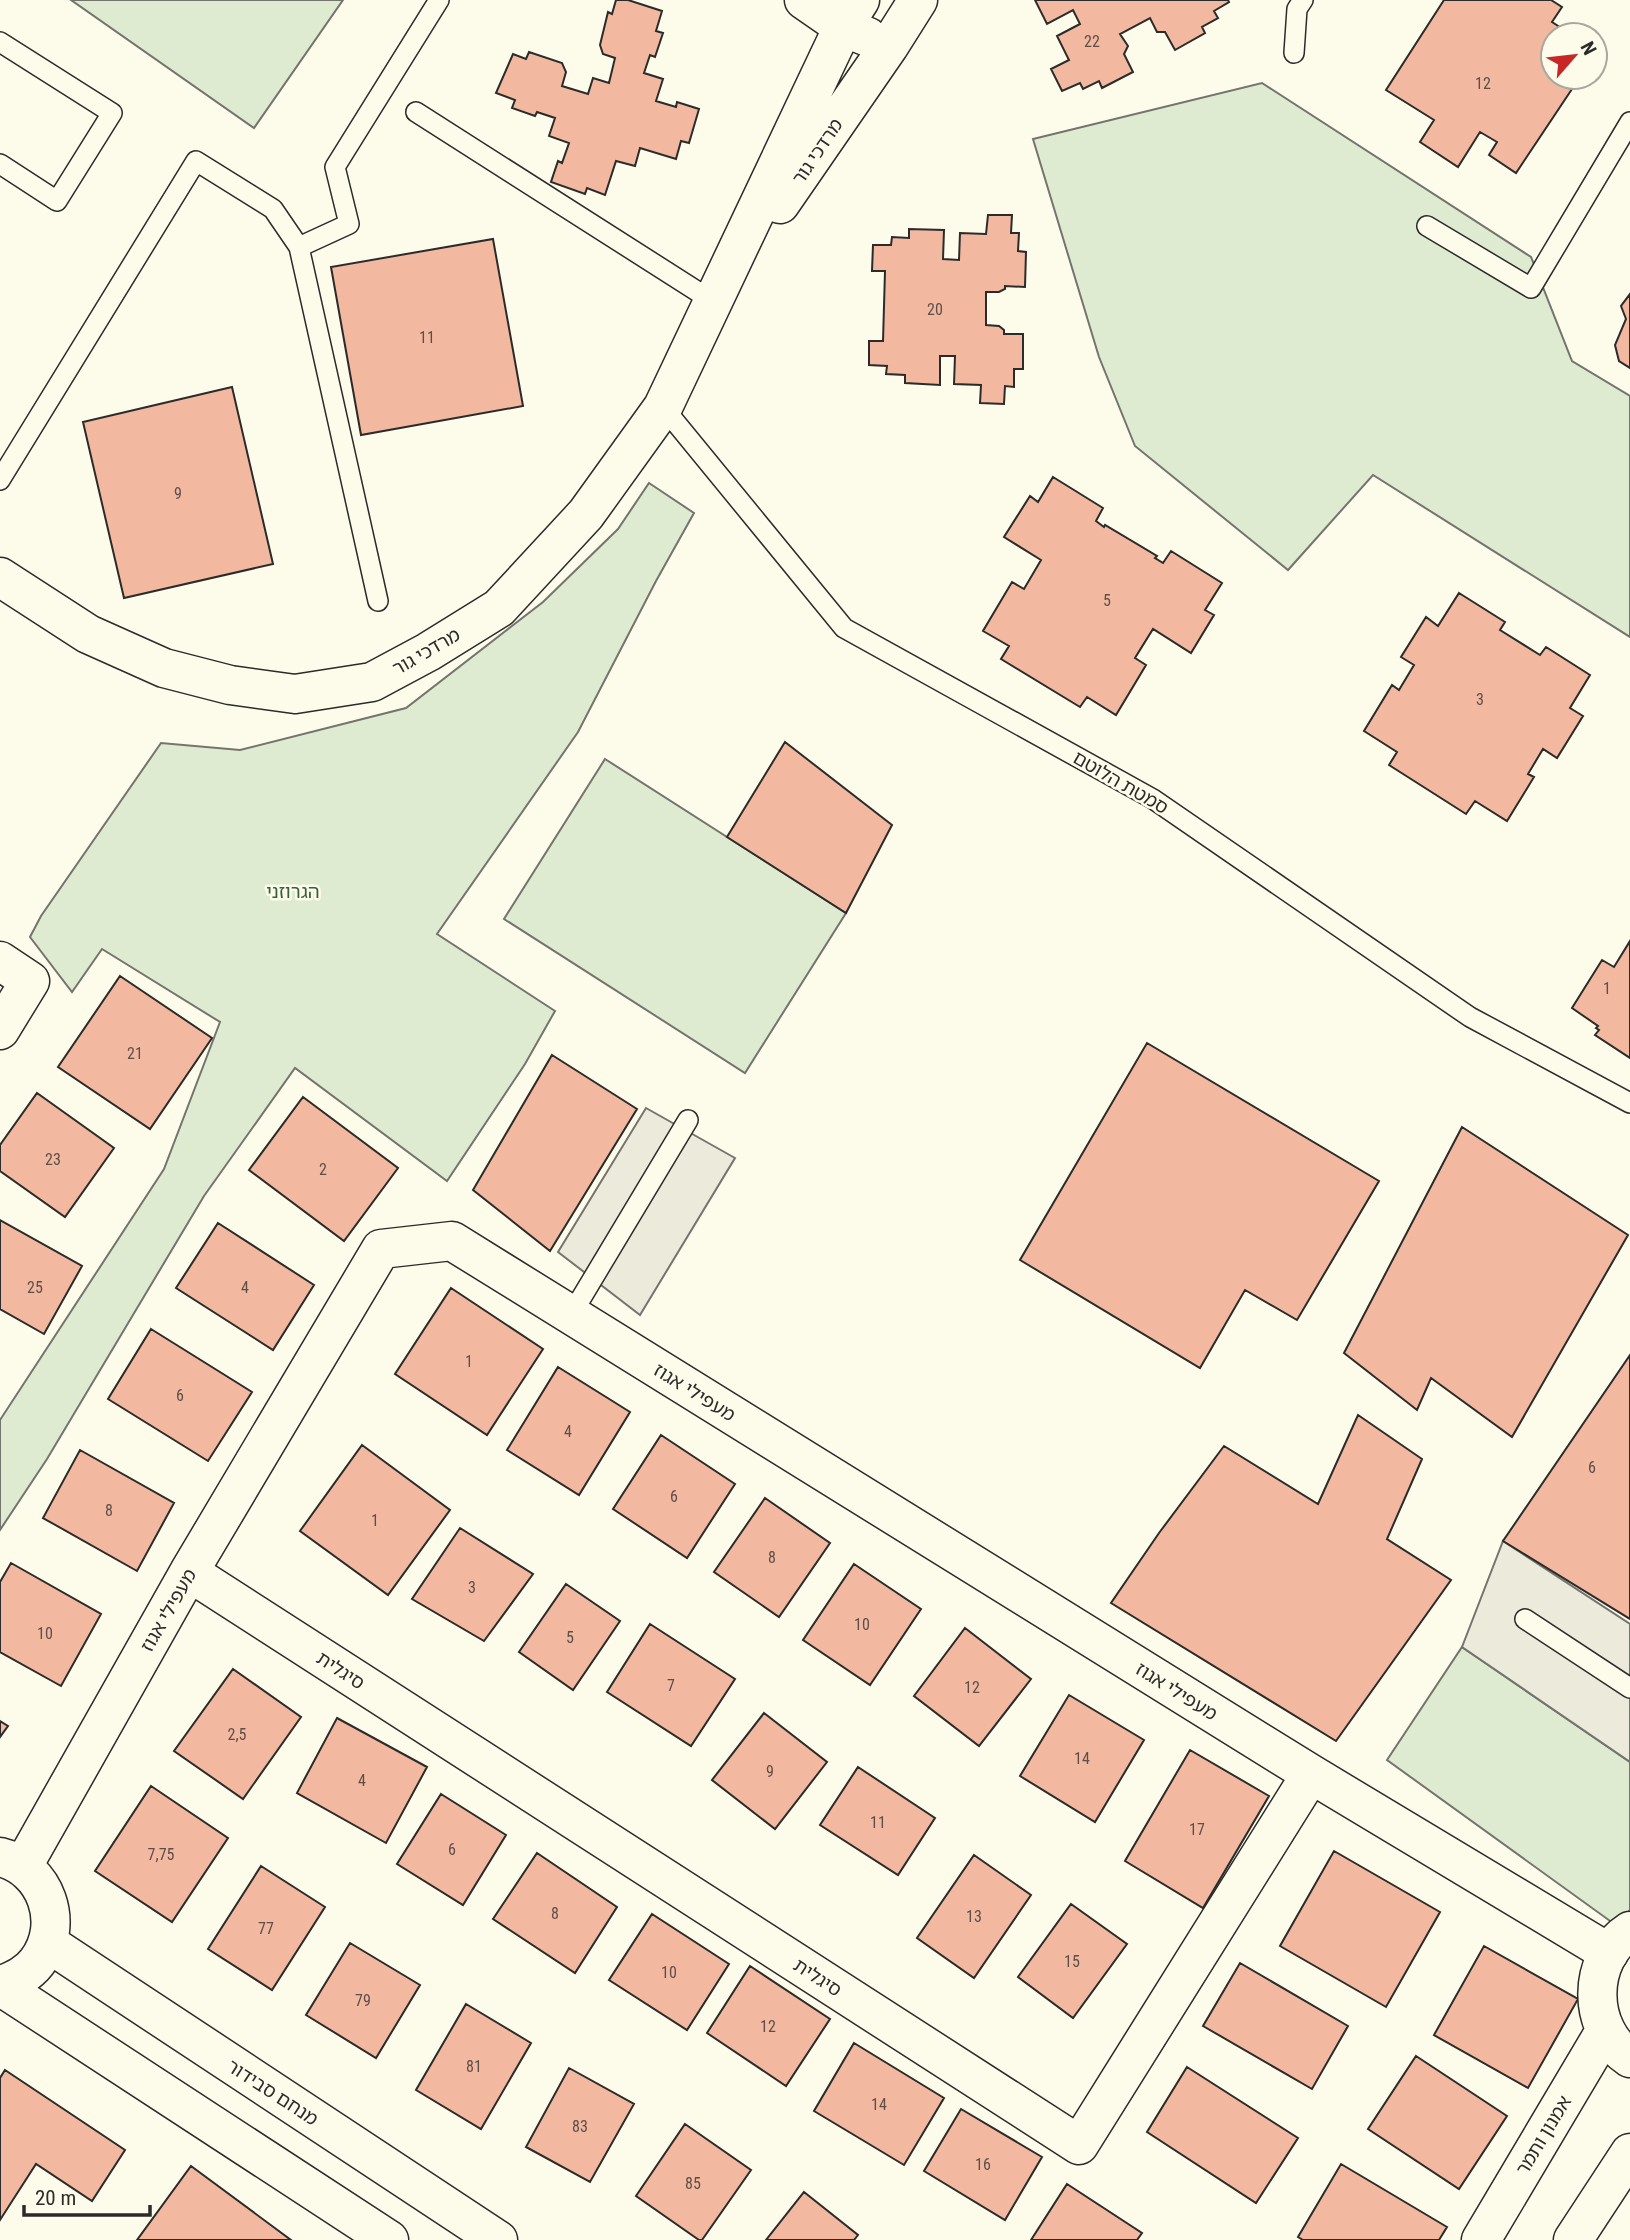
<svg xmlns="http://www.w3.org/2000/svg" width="1630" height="2240" viewBox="0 0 1630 2240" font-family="'Roboto Condensed','Noto Sans Hebrew',sans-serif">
<rect width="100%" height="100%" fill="#fdfbea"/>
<path fill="#deebd1" stroke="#74746e" stroke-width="2" d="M71 0H343L254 128Z
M1262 83 1531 257 1572 361 1630 396V637L1373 475 1288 570 1135 446 1099 357 1033 139Z
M649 483 694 513 656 581 578 732 437 934 555 1011 525 1064 447 1181 295 1068 204 1196 47 1459 0 1530V1420L164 1169 220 1022 102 949 72 992 30 937 41 916 161 743 240 750 406 708 543 602 618 529Z
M605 759 846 913 745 1073 504 919Z
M1462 1647 1630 1762V1910L1617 1926 1387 1760Z"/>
<path fill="#eceadb" stroke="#74746e" stroke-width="2" d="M646 1108 735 1158 640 1315 558 1252Z
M1503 1541 1630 1624V1762L1462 1647Z"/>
<path fill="#f2b8a0" stroke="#2b2b2b" stroke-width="2" d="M616 0H628L662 11 656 31 663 33 655 57 650 55 644 73 663 79 656 101 676 107 677 102 699 109 689 143 681 141 676 159 640 148 635 166 616 161 605 195 587 188 585 194 551 182 558 161 562 163 569 143 549 136 555 118 537 112 535 116 512 108 515 100 496 93 513 54 526 59 529 52 562 63 566 72 562 86 588 94 593 78 609 83 615 58 603 54 600 45 608 12 612 14Z
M1035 0H1228L1229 2 1214 11 1218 18 1202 27 1205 33 1175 50 1165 32H1157L1150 18 1120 34 1128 46 1124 54 1133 72 1102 88 1099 81 1083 89 1080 83 1062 91 1051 69 1069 60 1057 36 1080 24 1073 10 1047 24Z
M1444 0H1551L1562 7 1552 22 1572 35H1553V77H1580L1516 173 1489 155 1497 142 1480 132 1458 167 1420 142 1434 120 1386 90Z
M988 215H1012L1011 233H1019L1018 251 1026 252 1025 287 1005 286V289L999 292H986V325L999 326 1004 330V334H1023V369H1014V387L1005 386 1004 404 980 403 981 385 954 384 955 356H940V385L905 383V375L886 374 887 366 869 365V341H883L885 271H872L873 245H891L892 237 909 238V229L944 230 943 259 959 260 960 233 986 234Z
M493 239 523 406 361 435 331 267Z
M1630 294V368L1619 361 1615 345 1626 319 1621 306Z
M232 387 273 564 124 598 83 422Z
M1053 477 1103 508 1096 521 1104 527 1105 525 1157 556 1155 558 1163 563 1171 551 1222 583 1205 610 1214 615 1191 653 1153 629 1135 658 1146 665 1116 715 1087 697 1080 707 1001 659 1009 646 983 631 1012 582 1024 589 1041 560 1004 537 1030 496 1038 502Z
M1459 593 1505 622 1500 630 1540 655 1546 647 1590 675 1570 708 1583 716 1557 758 1543 749 1528 774 1534 777 1507 821 1475 801 1466 814 1389 765 1397 752 1364 731 1392 685 1399 690 1414 665 1401 657 1426 617 1438 626Z
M785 742 892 825 846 913 727 837Z
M1630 941V1058L1595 1035 1599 1030 1596 1028 1598 1026 1572 1008 1602 960 1614 967Z
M120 976 212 1038 150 1129 58 1067Z
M1147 1043 1379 1181 1297 1320 1245 1290 1200 1368 1020 1260Z
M552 1055 637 1109 550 1251 473 1190Z
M37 1093 114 1148 65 1217 0 1171V1145Z
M303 1097 398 1168 344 1241 249 1170Z
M1462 1127 1628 1235 1512 1437 1431 1378 1417 1410 1344 1353Z
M0 1220 82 1266 44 1334 0 1309Z
M218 1223 314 1285 273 1350 176 1288Z
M451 1288 543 1349 487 1435 395 1374Z
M151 1329 252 1392 208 1461 108 1399Z
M1630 1355V1619L1503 1541Z
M558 1367 630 1412 579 1495 507 1450Z
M1358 1415 1422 1459 1387 1539 1451 1580 1336 1741 1111 1603 1159 1533 1224 1446 1318 1504Z
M661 1435 735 1484 687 1558 613 1509Z
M362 1445 450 1510 388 1595 300 1531Z
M80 1450 174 1503 137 1571 43 1518Z
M765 1498 830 1543 779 1617 714 1572Z
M460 1528 533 1574 484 1641 412 1599Z
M11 1563 101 1614 61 1686 0 1652V1582Z
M854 1564 921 1609 870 1685 803 1640Z
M566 1584 620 1621 573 1690 519 1652Z
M650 1624 735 1679 691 1746 607 1692Z
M965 1628 1031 1679 979 1746 914 1696Z
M233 1669 301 1717 243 1799 174 1751Z
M1069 1695 1144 1740 1095 1822 1020 1776Z
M764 1713 827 1762 775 1829 712 1780Z
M337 1718 427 1767 386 1843 297 1793Z
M0 1721 8 1726 0 1737Z
M1190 1750 1269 1796 1203 1908 1125 1861Z
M858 1767 935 1818 898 1875 820 1825Z
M151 1786 228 1838 172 1922 95 1871Z
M441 1794 506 1835 463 1905 397 1864Z
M1334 1851 1440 1912 1386 2007 1280 1946Z
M537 1853 617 1907 575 1973 493 1919Z
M974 1855 1031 1895 974 1978 917 1938Z
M261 1866 325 1907 272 1990 208 1949Z
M1071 1904 1127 1944 1073 2018 1018 1977Z
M652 1914 729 1964 687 2030 609 1980Z
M350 1943 420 1985 376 2058 306 2015Z
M1484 1946 1578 1999 1528 2088 1434 2035Z
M1240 1963 1348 2026 1312 2089 1203 2026Z
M750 1966 830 2019 786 2086 707 2033Z
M466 2004 531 2043 481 2129 416 2090Z
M854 2043 944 2098 904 2165 814 2111Z
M1416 2056 1507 2116 1459 2189 1368 2129Z
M1187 2067 1298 2138 1256 2203 1147 2132Z
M569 2068 634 2104 590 2182 526 2147Z
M5 2070 125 2150 92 2201 36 2164 0 2220V2078Z
M961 2109 1042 2157 1005 2220 924 2171Z
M685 2124 751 2170 702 2240H699L636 2196Z
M1341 2164 1447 2227 1439 2240H1303L1298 2237Z
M191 2166 291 2240H137Z
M1067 2184 1142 2233 1137 2240H1031Z
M804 2192 858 2235 854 2240H766Z"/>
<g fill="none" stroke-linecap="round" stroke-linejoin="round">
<g stroke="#2b2b2b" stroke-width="22">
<path id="service" d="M0 42 112 113 57 201 0 164
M1294 53 1297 9 1303 0
M416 112 714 302
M1427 226 1531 288 1630 122
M299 247 349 224 335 167 439 0
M663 407 844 628 1153 799 1470 1017 1630 1103
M0 480 196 161 273 209 299 247 378 601
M571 1315 688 1120
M1525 1619 1630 1688"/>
</g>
<g stroke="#2b2b2b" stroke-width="41">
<path id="minor" d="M804 0 843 27 868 37
M780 204 889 46 918 0
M0 577 88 634 164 668 230 685 295 694 372 682 428 652 499 608 586 514 663 407 843 27 860 0
M0 961 30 981 0 1030
M189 1572 1079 2145 1311 1774
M23 1866 189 1572 381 1249 452 1241 1311 1774 1609 1953"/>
</g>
<g stroke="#2b2b2b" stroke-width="41">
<path id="tertiary" d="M0 1857C46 1868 66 1924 37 1962 27 1975 14 1980 0 1986
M1630 1931C1586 1959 1587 2030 1630 2058
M48 1943 498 2240
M0 1986 389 2240
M1481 2240 1605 2031
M1573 2240 1630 2153"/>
</g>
<use href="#service" stroke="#fdfbea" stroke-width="19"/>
<use href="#minor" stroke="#fdfbea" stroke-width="38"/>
<use href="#tertiary" stroke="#fdfbea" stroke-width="38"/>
</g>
<g text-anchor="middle" stroke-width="5" stroke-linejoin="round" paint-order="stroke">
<g font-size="16" fill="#5d4e48">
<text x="1092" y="47">22</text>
<text x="1483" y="89">12</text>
<text x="935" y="315">20</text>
<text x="427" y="343">11</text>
<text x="178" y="499">9</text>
<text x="1107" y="606">5</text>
<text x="1480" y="705">3</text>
<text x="1607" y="994">1</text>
<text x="135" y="1059">21</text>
<text x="53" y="1165">23</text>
<text x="323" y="1175">2</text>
<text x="35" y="1293">25</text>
<text x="245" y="1293">4</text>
<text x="469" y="1367">1</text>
<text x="180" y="1401">6</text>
<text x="568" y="1437">4</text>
<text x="1592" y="1473">6</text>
<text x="674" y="1502">6</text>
<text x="109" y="1516">8</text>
<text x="375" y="1526">1</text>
<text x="772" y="1563">8</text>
<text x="472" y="1593">3</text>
<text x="862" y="1630">10</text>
<text x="45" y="1639">10</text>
<text x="570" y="1643">5</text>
<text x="671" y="1691">7</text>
<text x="972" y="1693">12</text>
<text x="237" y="1740">2,5</text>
<text x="1082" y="1764">14</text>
<text x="770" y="1777">9</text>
<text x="362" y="1786">4</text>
<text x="878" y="1828">11</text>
<text x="1197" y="1835">17</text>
<text x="452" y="1855">6</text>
<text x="161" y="1860">7,75</text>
<text x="555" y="1919">8</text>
<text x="974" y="1922">13</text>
<text x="266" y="1934">77</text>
<text x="1072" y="1967">15</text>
<text x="669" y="1978">10</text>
<text x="363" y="2006">79</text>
<text x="768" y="2032">12</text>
<text x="474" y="2072">81</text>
<text x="879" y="2110">14</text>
<text x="580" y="2132">83</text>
<text x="983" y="2170">16</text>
<text x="693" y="2189">85</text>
</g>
<g font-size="19" fill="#2b2b2b" stroke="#fdfbea">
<text transform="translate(817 151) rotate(-56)" y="7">מרדכי גור</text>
<text transform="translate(426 651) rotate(-30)" y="7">מרדכי גור</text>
<text transform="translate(1121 782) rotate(30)" y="7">סמטת הלוטם</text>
<text transform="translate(695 1392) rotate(32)" y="7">מעפילי אגוז</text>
<text transform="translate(168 1610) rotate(-60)" y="7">מעפילי אגוז</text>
<text transform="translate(341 1670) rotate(33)" y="7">סיגלית</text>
<text transform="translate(1177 1691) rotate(32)" y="7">מעפילי אגוז</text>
<text transform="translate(818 1977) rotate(33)" y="7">סיגלית</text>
<text transform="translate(273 2092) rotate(33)" y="7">מנחם סבידור</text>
<text transform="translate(1543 2135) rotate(-59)" y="7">אמנון ותמר</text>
</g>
<g font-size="19" fill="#34623c" stroke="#fdfbea">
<text x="293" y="898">הגרוזני</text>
</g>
</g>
<g transform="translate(1574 56) rotate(62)"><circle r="33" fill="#fdfbea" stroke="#a9a89e" stroke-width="2"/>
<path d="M0-5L12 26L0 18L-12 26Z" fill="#c62828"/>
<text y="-10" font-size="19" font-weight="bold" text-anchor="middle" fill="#2b2b2b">N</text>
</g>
<path d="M24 2205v10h126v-10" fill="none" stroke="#2b2b2b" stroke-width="3.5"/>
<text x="35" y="2205" font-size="21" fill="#2b2b2b" stroke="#fdfbea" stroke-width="5" paint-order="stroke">20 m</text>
</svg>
